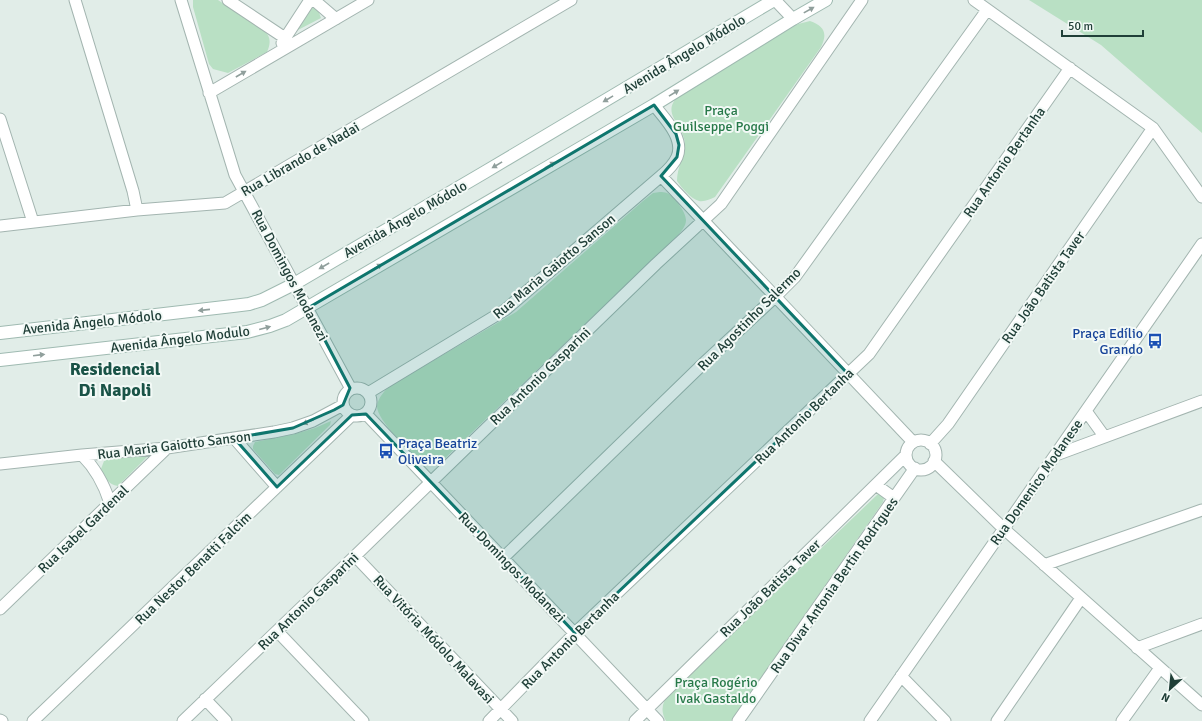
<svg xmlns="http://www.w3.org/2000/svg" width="1202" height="721" viewBox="0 0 1202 721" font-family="Signika,sans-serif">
<rect width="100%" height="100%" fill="#e1ede8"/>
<path fill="#b9e0c4" d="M193 0H218L263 30C271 36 271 43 267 52L228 73 213 69 209 64 193 7Z
M1029 0H1202V133L1101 45Z
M310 5 318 10 321 18 296 31Z
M810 21C824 26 828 33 821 47L715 197C710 199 705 202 699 201 691 199 681 187 677 181 677 168 684 157 685 145 685 124 659 115 679 95L798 24Z
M660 192C662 192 665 192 667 193 674 196 686 212 686 220 686 226 682 230 679 234L440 463 428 465 420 462C410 450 377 421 377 406 378 398 384 391 390 386L516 312 643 201 653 193Z
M331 421 330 425 279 475 275 474 253 449V446L255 442 295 434 315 428Z
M148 456 118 486C108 485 105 477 101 469L104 461 108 459Z
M878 494H881L884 498 883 502 731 721H666C660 710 662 702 670 693Z"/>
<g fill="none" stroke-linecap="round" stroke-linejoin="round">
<g stroke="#a3b5b0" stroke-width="13">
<path id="street" d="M75 0 133 191 137 210
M181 0 235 175 351 389
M228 0 285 38
M314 0 336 19
M775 0 793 19
M974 0 1153 128 1202 197
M282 43 310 0
M209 93 368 0
M0 119 33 222
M661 176 913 442
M0 226 137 210 225 203 571 0
M343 402a14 14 0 1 1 28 0a14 14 0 1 1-28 0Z
M368 393 505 310 661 176C667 171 674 164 677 157 685 138 664 118 654 105
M1086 411 1104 436
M366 414 658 721
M234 438 277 487
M906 455a15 15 0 1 1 30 0a15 15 0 1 1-30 0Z
M930 444 948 424 1153 128
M82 455C96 469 104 484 110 503
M1056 455 1202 401
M934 461 1004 529 1202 705
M0 464 82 455 167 448 274 432 293 428 313 421 343 405
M876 485 894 498
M355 556 512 721
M503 558 707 360 775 297 795 277 987 10
M1044 565 1202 510
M0 609 167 448
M277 631 363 721
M1137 648 1202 624
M901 676 945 721
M205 699 226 721
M0 720 2 721
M33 721 352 415
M183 721 355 556 431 482 656 264 721 204 862 0
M489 721 575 633 869 354 1070 68
M635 721 906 455
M738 721 915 468
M870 721 1202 244
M997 721 1081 598
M1122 721 1160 668"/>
</g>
<g stroke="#9fbab1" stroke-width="14">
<path id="secondary" d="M0 333 233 306 249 304 262 300 294 284 485 172 774 0
M0 360 247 332 270 326 286 320 654 105 793 19 826 0"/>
</g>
<use href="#street" stroke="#fff" stroke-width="11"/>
<use href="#secondary" stroke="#fff" stroke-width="12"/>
</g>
<defs><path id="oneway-solid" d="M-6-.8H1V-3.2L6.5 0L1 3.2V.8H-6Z"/></defs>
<g fill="#909f9c">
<use href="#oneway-solid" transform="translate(809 10) rotate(-29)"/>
<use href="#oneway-solid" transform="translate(241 74) rotate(-30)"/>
<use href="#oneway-solid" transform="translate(674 93) rotate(-32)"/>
<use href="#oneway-solid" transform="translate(608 99) rotate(149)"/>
<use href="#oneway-solid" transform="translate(497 165) rotate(149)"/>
<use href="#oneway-solid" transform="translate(550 165) rotate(-30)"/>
<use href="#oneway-solid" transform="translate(324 266) rotate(150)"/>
<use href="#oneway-solid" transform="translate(377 267) rotate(-31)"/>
<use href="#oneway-solid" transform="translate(204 310) rotate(174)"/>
<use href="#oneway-solid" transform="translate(265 328) rotate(-15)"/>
<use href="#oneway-solid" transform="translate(39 355) rotate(-7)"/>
<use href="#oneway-solid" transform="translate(308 422) rotate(159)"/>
</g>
<path fill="#0f766e" fill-opacity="0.2" stroke="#0f766e" stroke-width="3" stroke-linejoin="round" d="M654 105 676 134 679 145 677 157 661 176 848 374 575 633 366 414 352 415 277 487 234 438 293 428 334 410 343 405 350 388 308 308Z"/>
<defs>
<g id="bus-bare" transform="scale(1.2)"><path d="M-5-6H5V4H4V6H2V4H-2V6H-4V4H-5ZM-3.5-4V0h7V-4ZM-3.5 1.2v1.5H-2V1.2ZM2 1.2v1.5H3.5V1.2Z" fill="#1a4fb4" stroke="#f2f9f6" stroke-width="2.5" paint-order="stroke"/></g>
</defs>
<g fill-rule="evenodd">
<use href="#bus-bare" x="1155" y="341"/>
<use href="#bus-bare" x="386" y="451"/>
</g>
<g text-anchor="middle" stroke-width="4" stroke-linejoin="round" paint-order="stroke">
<g font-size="14" fill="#203f38" stroke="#f2f9f6">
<text transform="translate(684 54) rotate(-31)" y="5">Avenida Ângelo Módolo</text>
<text transform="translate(300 159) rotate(-30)" y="5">Rua Librando de Nadai</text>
<text transform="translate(1004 162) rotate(-55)" y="5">Rua Antonio Bertanha</text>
<text transform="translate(405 219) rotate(-30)" y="5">Avenida Ângelo Módolo</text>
<text transform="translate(554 266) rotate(-40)" y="5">Rua Maria Gaiotto Sanson</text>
<text transform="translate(290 275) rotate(62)" y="5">Rua Domingos Modanezi</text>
<text transform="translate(1043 287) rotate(-55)" y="5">Rua João Batista Taver</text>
<text transform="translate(749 319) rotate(-45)" y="5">Rua Agostinho Salermo</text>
<text transform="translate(92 322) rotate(-6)" y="5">Avenida Ângelo Módolo</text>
<text transform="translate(180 339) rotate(-7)" y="5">Avenida Ângelo Modulo</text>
<text transform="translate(540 376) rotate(-44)" y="5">Rua Antonio Gasparini</text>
<text transform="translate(804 416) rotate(-44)" y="5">Rua Antonio Bertanha</text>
<text transform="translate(174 445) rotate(-7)" y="5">Rua Maria Gaiotto Sanson</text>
<text transform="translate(1036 482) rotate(-55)" y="5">Rua Domenico Modanese</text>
<text transform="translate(83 529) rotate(-44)" y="5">Rua Isabel Gardenal</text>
<text transform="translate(512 567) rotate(46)" y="5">Rua Domingos Modanezi</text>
<text transform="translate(193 568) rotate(-44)" y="5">Rua Nestor Benatti Falcim</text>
<text transform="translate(834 585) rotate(-55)" y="5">Rua Divar Antonia Bertin Rodrigues</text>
<text transform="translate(770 588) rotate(-44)" y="5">Rua João Batista Taver</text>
<text transform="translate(308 601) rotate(-44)" y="5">Rua Antonio Gasparini</text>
<text transform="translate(434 639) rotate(47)" y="5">Rua Vitória Módolo Malavasi</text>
<text transform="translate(570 640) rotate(-45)" y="5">Rua Antonio Bertanha</text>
</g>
<g font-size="14" fill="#277949" stroke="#f2f9f6">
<text x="721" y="115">Praça<tspan x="721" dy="16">Guilseppe Poggi</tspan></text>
<text x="716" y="687">Praça Rogério<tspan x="716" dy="16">Ivak Gastaldo</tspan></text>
</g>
<g font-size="14" fill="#164399" stroke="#f2f9f6" text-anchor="end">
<text x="1143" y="338">Praça Edílio<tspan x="1143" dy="16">Grando</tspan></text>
<text x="398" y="448" text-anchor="start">Praça Beatriz<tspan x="398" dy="16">Oliveira</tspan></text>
</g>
<g font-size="18" font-weight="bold" fill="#1a5347" stroke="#f2f9f6">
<text x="115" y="375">Residencial<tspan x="115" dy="21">Di Napoli</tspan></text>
</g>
</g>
<g transform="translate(1170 689) rotate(207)" stroke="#f2f9f6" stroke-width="3" paint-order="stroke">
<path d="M0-3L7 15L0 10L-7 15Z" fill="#203f38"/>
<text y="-6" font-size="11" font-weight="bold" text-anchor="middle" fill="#203f38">N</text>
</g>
<path d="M1062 30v6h81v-6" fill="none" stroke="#203f38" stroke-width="2"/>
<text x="1068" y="30" font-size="12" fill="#203f38" stroke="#f2f9f6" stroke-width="3" paint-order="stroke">50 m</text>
</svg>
